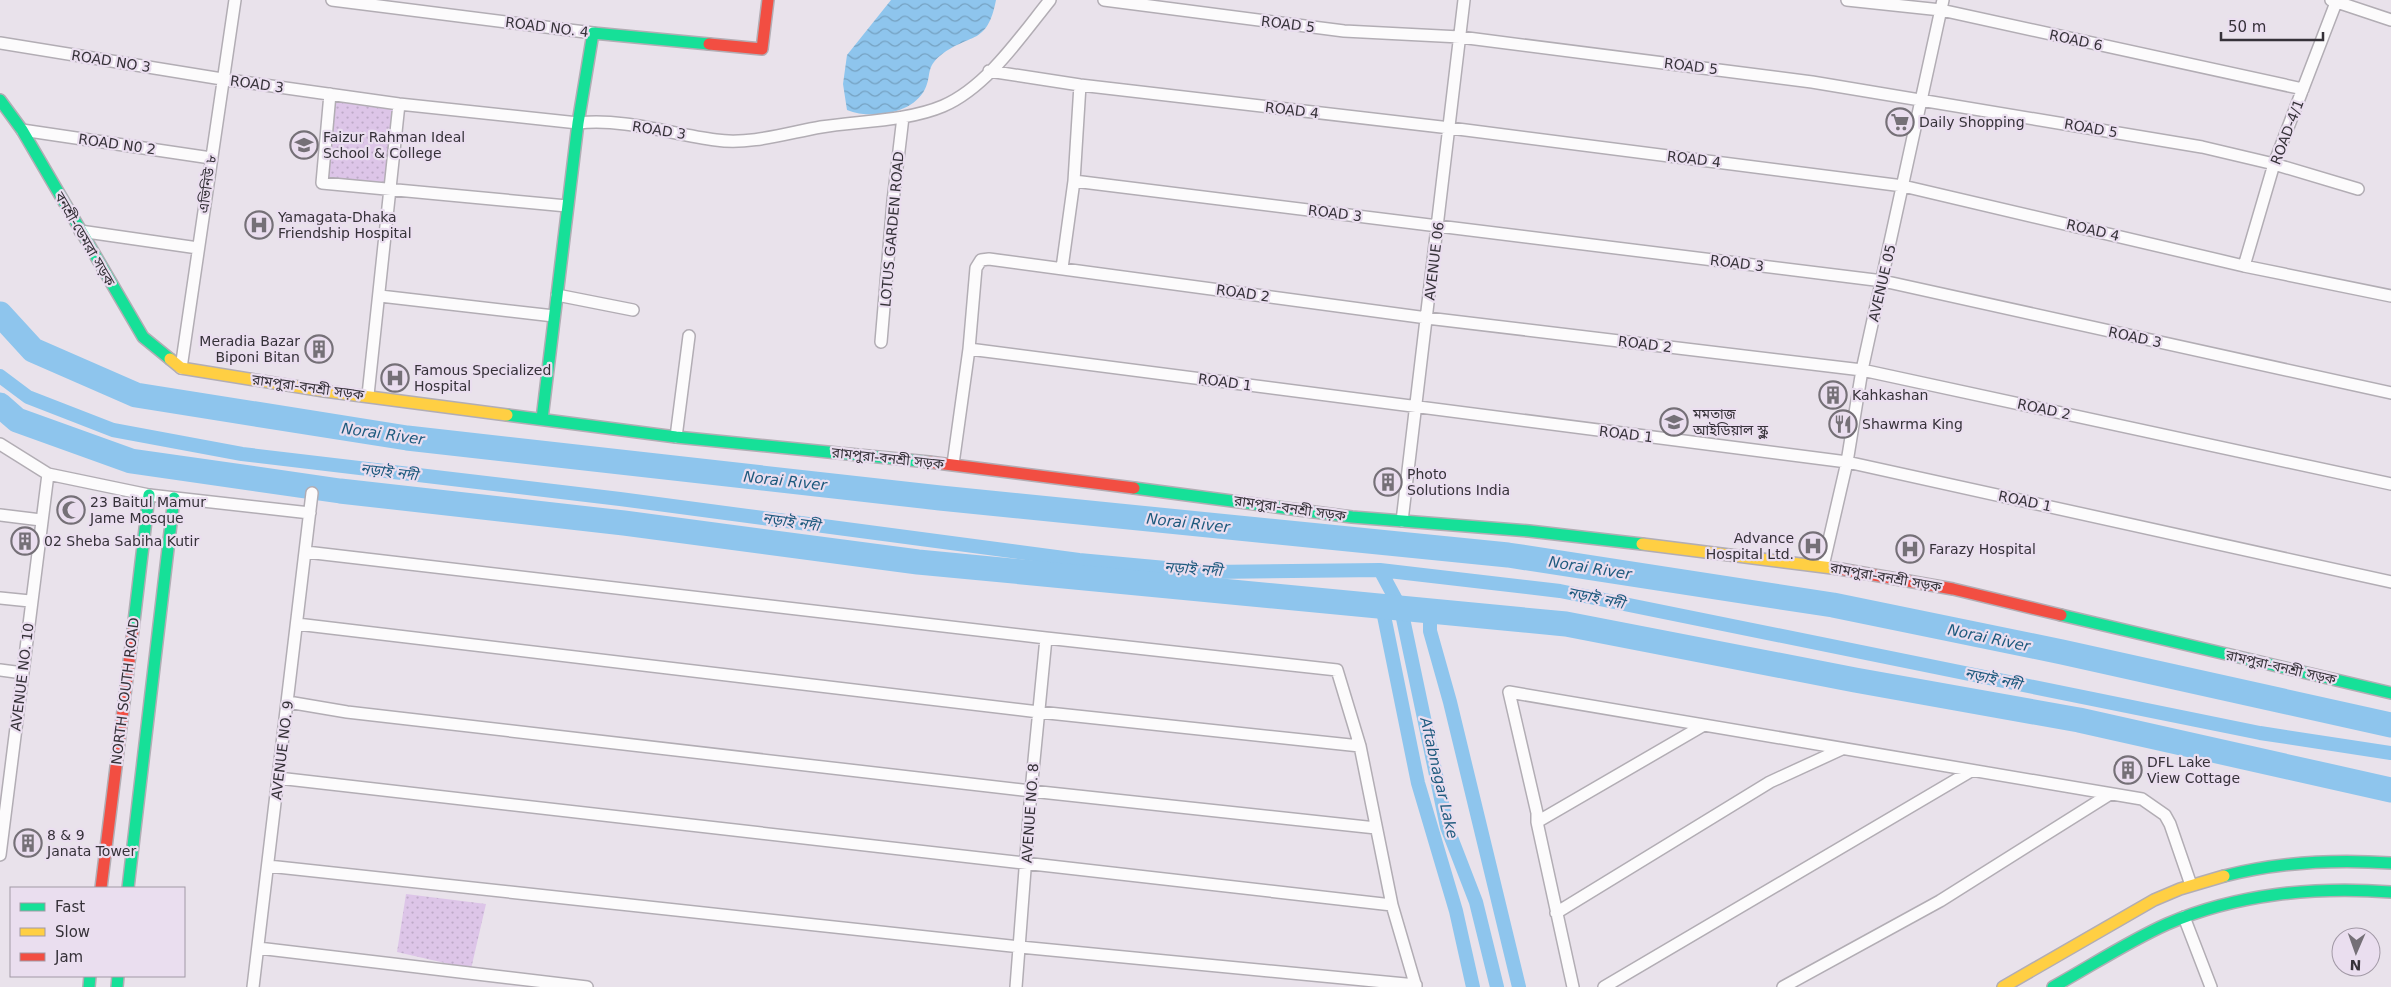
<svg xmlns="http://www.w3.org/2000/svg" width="2391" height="987" viewBox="0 0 2391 987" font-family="'DejaVu Sans','Noto Sans Bengali',sans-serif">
<defs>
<pattern id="grass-dots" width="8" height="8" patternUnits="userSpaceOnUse" patternTransform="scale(1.25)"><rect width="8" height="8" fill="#ddc5e8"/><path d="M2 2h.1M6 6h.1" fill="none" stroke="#beaac8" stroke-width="1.8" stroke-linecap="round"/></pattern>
<pattern id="water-waves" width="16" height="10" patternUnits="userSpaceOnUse" patternTransform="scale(1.25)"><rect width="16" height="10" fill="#8ec5ed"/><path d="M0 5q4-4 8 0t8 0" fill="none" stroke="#75a1c1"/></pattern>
</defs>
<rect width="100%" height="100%" fill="#e9e2eb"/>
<path fill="url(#grass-dots)" d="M330 94 399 104 391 193 317 187Z
M406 894 486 904 471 969 397 952Z"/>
<path fill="url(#water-waves)" d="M891 0H996C987 46 971 32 941 55 925 68 932 75 925 89 913 114 871 120 847 110L843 84 847 55Z"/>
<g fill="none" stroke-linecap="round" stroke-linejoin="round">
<path stroke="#8ec5ed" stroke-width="14" d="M0 376 28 397 113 430 242 454 620 499 1079 560 1209 572 1380 570 1560 591 2260 733 2391 753
M1380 570 1401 609 1447 827 1476 902 1497 987
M1473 987 1456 911 1418 783 1382 606 1430 611V631L1450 702 1519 987"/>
<path stroke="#8ec5ed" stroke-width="25" d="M0 314 33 350 136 395 407 438 940 498 1508 555 1833 605 2062 652 2391 725
M0 405 17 420 131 461 340 491 624 523 918 562 1566 624 1855 680 2079 720 2391 790"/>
<g stroke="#b2adb4" stroke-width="14">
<path id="street" d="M332 0 593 33
M1104 0 1344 31 1460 37 1812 82 2202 147 2274 164 2358 189
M1847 0 1941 10 2303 89
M2331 0 2391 20
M0 43 222 79 399 104 578 123C625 118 670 134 716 140 750 145 787 133 821 127 859 121 908 121 943 106 987 87 1021 36 1050 0
M989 71 1080 85 1450 128 1903 186 2244 266 2391 296
M330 94 322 183 567 206
M22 130 211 158
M1074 181 1883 281 2391 393
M80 231 198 248
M2244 266 2274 164 2337 0
M1062 268 1074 181 1080 85
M557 295 633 310
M380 296 554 316
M881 342 893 201 903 117
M969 349 976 268 981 260 989 259 1427 318 1862 370 2391 484
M181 368 235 0
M368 395 399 104
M676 437 689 336
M0 444 48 474 149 495 310 513
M953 464 969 349 1847 462 2391 582
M0 515 41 520
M1402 521 1464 0
M306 552 1046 638 1337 670 1360 746 1392 905 1416 987
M1823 566 1847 462 1862 370 1943 0
M0 598 30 601
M297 624 1039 712 1360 746
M0 670 23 673
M288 702 347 712 1031 791 1376 828
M278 778 1392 905
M1537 822 1704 725
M0 855 48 474
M268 866 1020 947 1416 985
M1556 913 1770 782 1842 749
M2184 917 2211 987
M258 948 587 987
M253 987 312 493
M1016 987 1031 791 1046 638
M1573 987 1537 822V813L1509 692 2142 799 2165 815 2170 824 2191 885
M1604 987 1971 771
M1783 987 1940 901 2110 794"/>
</g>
<g stroke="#b2adb4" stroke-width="14">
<path id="fast" d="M0 100 22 130 143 337 170 359
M507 415 676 437 929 462
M542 419 578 123 593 33 709 44
M1134 488 1352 517 1529 531 1642 544
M2061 615 2391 693
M133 630 149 495
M2224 876C2279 862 2335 859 2391 863
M128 888 174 498
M89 987 90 976
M117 987 118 976
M2053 987C2091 966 2127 942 2167 924 2236 894 2316 886 2391 892"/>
</g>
<g stroke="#b2adb4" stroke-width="14">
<path id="slow" d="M170 359 181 368 324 391 507 415
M1642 544 1840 569
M2003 987 2154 900 2180 889 2224 876"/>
</g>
<g stroke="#b2adb4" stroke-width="14">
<path id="jam" d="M709 44 762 49 768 0
M929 462 1134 488
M1840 569 1953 589 2061 615
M101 888 133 630"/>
</g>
<use href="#street" stroke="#fcfbfc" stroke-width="11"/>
<use href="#fast" stroke="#16e098" stroke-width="11"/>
<use href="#slow" stroke="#ffcf43" stroke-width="11"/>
<use href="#jam" stroke="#f24e42" stroke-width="11"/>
</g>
<defs>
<g id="supermarket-ring" transform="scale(1.4375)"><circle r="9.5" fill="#eadeef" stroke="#757077" stroke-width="1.5"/><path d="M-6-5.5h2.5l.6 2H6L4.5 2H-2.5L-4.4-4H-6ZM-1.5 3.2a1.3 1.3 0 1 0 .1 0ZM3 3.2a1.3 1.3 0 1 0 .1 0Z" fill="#757077"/></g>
<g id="school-ring" transform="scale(1.4375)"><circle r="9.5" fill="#eadeef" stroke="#757077" stroke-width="1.5"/><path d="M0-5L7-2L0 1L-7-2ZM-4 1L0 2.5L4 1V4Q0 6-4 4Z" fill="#757077"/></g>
<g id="hospital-ring" transform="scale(1.4375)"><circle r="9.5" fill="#eadeef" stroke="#757077" stroke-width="1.5"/><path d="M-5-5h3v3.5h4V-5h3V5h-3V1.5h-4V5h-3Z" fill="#757077"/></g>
<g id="building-ring" transform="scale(1.4375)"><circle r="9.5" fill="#eadeef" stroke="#757077" stroke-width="1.5"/><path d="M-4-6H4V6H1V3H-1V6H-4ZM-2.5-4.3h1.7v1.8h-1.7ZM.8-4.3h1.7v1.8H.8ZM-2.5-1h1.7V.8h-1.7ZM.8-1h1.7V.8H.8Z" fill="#757077"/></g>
<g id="restaurant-ring" transform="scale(1.4375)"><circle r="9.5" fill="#eadeef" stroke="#757077" stroke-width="1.5"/><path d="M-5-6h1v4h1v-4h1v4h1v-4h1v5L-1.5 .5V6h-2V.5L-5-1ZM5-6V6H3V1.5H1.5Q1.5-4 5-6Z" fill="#757077"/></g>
<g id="mosque-ring" transform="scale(1.4375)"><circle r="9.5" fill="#eadeef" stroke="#757077" stroke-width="1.5"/><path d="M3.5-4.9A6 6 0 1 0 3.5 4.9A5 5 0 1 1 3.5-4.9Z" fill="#757077"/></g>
</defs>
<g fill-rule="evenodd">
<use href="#supermarket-ring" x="1900" y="122"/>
<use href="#school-ring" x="304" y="145"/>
<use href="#hospital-ring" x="259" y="225"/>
<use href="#building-ring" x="319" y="349"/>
<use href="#hospital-ring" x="395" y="378"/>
<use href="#building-ring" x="1833" y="395"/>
<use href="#school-ring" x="1674" y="422"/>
<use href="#restaurant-ring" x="1843" y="424"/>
<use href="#building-ring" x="1388" y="482"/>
<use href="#mosque-ring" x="71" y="510"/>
<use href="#building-ring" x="25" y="541"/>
<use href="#hospital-ring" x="1813" y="546"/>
<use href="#hospital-ring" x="1910" y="549"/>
<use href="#building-ring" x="2128" y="770"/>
<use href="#building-ring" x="28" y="843"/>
</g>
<g text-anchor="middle" stroke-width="4.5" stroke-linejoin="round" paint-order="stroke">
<g font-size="14" fill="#363239" stroke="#eadeef">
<text transform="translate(1288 24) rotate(7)" y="5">ROAD 5</text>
<text transform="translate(547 27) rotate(7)" y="5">ROAD NO. 4</text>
<text transform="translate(2076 40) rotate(12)" y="5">ROAD 6</text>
<text transform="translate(111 61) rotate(9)" y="5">ROAD NO 3</text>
<text transform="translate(1691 66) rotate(7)" y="5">ROAD 5</text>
<text transform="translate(257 84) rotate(8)" y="5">ROAD 3</text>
<text transform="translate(1292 110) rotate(7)" y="5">ROAD 4</text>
<text transform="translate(2091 128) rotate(10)" y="5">ROAD 5</text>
<text transform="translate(659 130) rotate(9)" y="5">ROAD 3</text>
<text transform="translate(2287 132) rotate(-69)" y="5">ROAD-4/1</text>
<text transform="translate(117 144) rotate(8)" y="5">ROAD N0 2</text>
<text transform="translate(1694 159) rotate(7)" y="5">ROAD 4</text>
<text transform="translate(207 184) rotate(-82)" y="5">এভিনিউ ৮</text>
<text transform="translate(1335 213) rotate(7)" y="5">ROAD 3</text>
<text transform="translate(892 229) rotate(-85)" y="5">LOTUS GARDEN ROAD</text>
<text transform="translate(2093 230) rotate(13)" y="5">ROAD 4</text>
<text transform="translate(85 239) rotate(60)" y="5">বনশ্রী-ডেমরা সড়ক</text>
<text transform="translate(1434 261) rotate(-83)" y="5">AVENUE 06</text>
<text transform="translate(1737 263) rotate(7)" y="5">ROAD 3</text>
<text transform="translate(1882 283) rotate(-77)" y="5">AVENUE 05</text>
<text transform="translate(1243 293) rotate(8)" y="5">ROAD 2</text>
<text transform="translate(2135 337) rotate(12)" y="5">ROAD 3</text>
<text transform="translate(1645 344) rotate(7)" y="5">ROAD 2</text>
<text transform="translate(1225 382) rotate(8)" y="5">ROAD 1</text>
<text transform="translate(308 387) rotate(8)" y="5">রামপুরা-বনশ্রী সড়ক</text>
<text transform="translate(2044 409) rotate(12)" y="5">ROAD 2</text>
<text transform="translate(1626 434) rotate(7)" y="5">ROAD 1</text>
<text transform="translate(888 458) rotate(6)" y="5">রামপুরা-বনশ্রী সড়ক</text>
<text transform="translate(2025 501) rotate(12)" y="5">ROAD 1</text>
<text transform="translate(1290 508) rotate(8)" y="5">রামপুরা-বনশ্রী সড়ক</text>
<text transform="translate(1886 577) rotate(10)" y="5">রামপুরা-বনশ্রী সড়ক</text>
<text transform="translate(2281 667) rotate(13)" y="5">রামপুরা-বনশ্রী সড়ক</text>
<text transform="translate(22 677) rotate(-83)" y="5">AVENUE NO. 10</text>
<text transform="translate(125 691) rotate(-83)" y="5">NORTH SOUTH ROAD</text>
<text transform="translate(282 750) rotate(-83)" y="5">AVENUE NO. 9</text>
<text transform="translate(1030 813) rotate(-86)" y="5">AVENUE NO. 8</text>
</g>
<g font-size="14" fill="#363239" stroke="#eadeef" text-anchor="start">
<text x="1919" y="127">Daily Shopping</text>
<text x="323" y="142">Faizur Rahman Ideal<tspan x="323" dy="16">School &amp; College</tspan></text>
<text x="278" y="222">Yamagata-Dhaka<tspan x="278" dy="16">Friendship Hospital</tspan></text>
<text x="300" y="346" text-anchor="end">Meradia Bazar<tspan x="300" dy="16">Biponi Bitan</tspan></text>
<text x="414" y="375">Famous Specialized<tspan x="414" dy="16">Hospital</tspan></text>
<text x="1852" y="400">Kahkashan</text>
<text x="1693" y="419">মমতাজ<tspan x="1693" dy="16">আইডিয়াল স্কুল</tspan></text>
<text x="1862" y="429">Shawrma King</text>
<text x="1407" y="479">Photo<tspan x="1407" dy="16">Solutions India</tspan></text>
<text x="90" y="507">23 Baitul Mamur<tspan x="90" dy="16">Jame Mosque</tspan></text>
<text x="1794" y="543" text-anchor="end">Advance<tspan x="1794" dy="16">Hospital Ltd.</tspan></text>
<text x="44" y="546">02 Sheba Sabiha Kutir</text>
<text x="1929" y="554">Farazy Hospital</text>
<text x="2147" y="767">DFL Lake<tspan x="2147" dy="16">View Cottage</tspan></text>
<text x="47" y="840">8 &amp; 9<tspan x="47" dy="16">Janata Tower</tspan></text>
</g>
<g font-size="15" font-style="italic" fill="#1e5a7e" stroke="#eadeef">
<text transform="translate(383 434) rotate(8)" y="5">Norai River</text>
<text transform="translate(389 472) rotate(7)" y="5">নড়াই নদী</text>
<text transform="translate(785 481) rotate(6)" y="5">Norai River</text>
<text transform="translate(791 522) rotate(8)" y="5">নড়াই নদী</text>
<text transform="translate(1188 523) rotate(6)" y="5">Norai River</text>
<text transform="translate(1590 568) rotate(9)" y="5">Norai River</text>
<text transform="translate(1193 569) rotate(4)" y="5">নড়াই নদী</text>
<text transform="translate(1596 598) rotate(12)" y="5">নড়াই নদী</text>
<text transform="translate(1989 638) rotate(12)" y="5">Norai River</text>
<text transform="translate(1993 679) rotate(12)" y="5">নড়াই নদী</text>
<text transform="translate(1439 778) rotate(77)" y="5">Aftabnagar Lake</text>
</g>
</g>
<rect x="10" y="887" width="175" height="90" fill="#eadeef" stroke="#a299a6"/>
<rect x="20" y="903" width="25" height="8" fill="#16e098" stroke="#a299a6"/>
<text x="55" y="912" font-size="15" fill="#363239">Fast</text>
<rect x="20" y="928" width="25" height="8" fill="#ffcf43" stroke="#a299a6"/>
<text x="55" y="937" font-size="15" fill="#363239">Slow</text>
<rect x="20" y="953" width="25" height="8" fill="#f24e42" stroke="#a299a6"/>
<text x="55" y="962" font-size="15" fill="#363239">Jam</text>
<g transform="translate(2356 952) rotate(182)"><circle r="24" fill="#eadeef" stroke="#a299a6"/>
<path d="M0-4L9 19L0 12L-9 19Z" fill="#757077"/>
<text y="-8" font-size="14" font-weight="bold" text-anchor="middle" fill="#363239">N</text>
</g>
<path d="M2221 32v8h102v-8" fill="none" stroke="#363239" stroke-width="2.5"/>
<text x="2228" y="32" font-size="15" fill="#363239" stroke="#eadeef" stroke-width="4" paint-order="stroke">50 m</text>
</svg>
